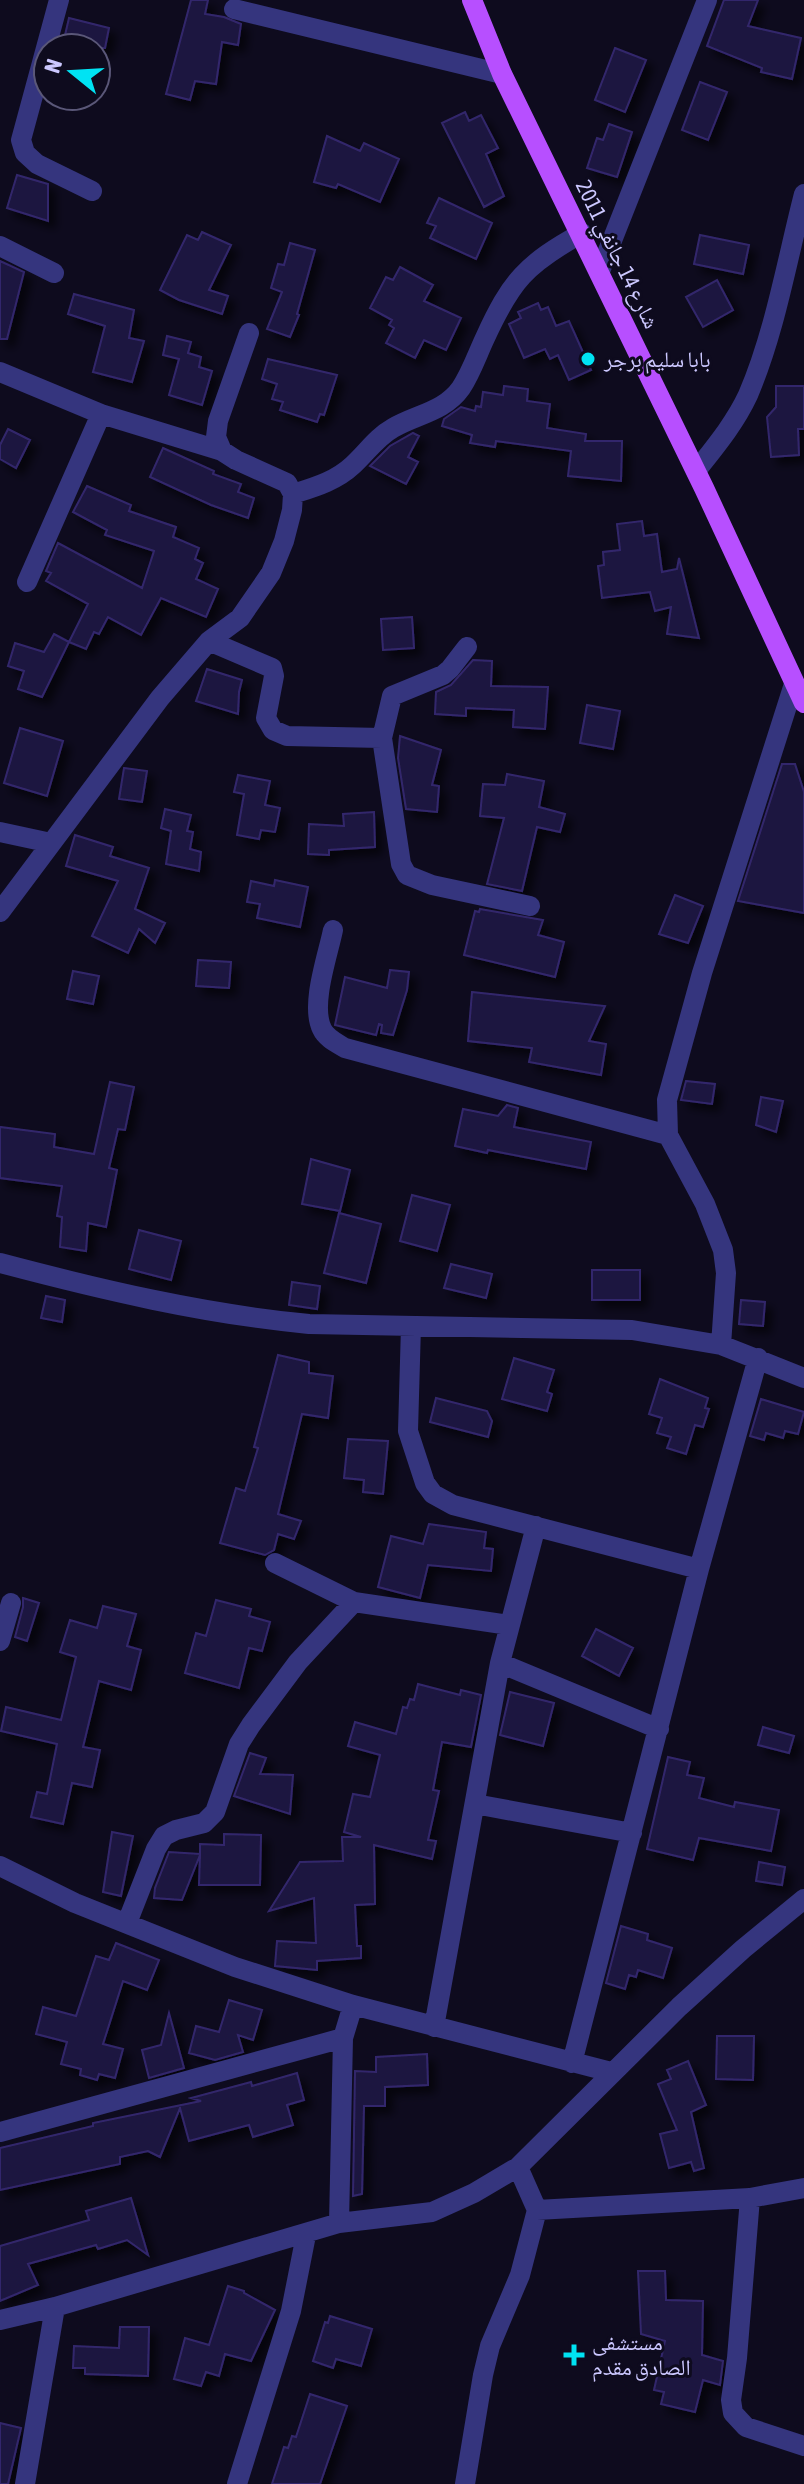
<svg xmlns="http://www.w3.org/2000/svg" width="804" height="2484" viewBox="0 0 804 2484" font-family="'Asap Condensed','Noto Naskh Arabic',sans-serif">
<defs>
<filter id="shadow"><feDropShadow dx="7" dy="7" stdDeviation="4" flood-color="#0009"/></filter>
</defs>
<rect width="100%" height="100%" fill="#0e0b1e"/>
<path fill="#1e173f" stroke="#33286c" stroke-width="2" filter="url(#shadow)" d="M191 0H208L205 14 224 17 241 24 238 45 222 42 216 84 195 81 190 100 166 94Z
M724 0H758L748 26 801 38 792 79 761 72 762 68 707 46Z
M69 18 109 28 105 48H62Z
M615 48 646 60 625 112 595 100Z
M700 82 727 92 708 140 682 130Z
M465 112 469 121 481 115 498 148 486 154 504 196 484 207 442 123Z
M609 124 632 132 617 177 587 168 597 138 603 140Z
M327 136 360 151 364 143 399 159 380 202 338 184 336 188 314 182Z
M17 175 48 184V221L7 208Z
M439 198 492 223 476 259 430 238 436 226 427 223Z
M202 232 231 245 209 290 228 296 222 314 179 300 160 290 187 235 198 240Z
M700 235 749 245 743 274 694 264Z
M290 243 315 250 297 314 299 315 290 337 267 329 282 292 271 288 278 264 284 265Z
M0 261 24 272 7 339H0Z
M400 267 433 285 424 301 461 318 446 350 424 340 415 358 386 343 394 328 389 325 392 320 370 308 386 277 393 280Z
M717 280 733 310 703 327 686 297Z
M74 294 134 310 129 338 144 341 132 382 93 372 105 326 68 314Z
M538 303 541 310 548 307 556 326 569 321 591 370 569 380 558 355 550 359 545 349 524 358 509 324 521 318 518 312Z
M167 336 191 342 188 353 201 357 199 367 212 371 202 405 169 395 179 359 163 355Z
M268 359 337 375 324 415 320 414 317 422 280 410 283 402 272 399 277 384 262 379Z
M504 386 528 389 527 401 550 404 547 428 586 434 585 441H622L621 481 568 476 571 451 496 441 495 447 470 443 472 435 442 426 444 419 461 407 475 411 476 406 481 407 483 392 503 395Z
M776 386H804V429H798L799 455 771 457 767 417 776 407Z
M8 429 30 440 16 468 0 459V445Z
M413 433 419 436 408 457 418 462 406 484 370 466 390 446Z
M163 448 214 471 213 474 241 484 238 492 254 498 248 518 211 505 150 477Z
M87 486 131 505 129 511 176 527 173 537 199 548 195 559 203 563 196 579 218 589 206 617 161 598 141 635 108 617 99 634 94 632 86 649 69 642 88 604 46 581 51 573 46 571 58 543 142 588 154 551 105 535 107 530 73 512Z
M642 521 644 536 657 534 662 572 677 569 679 558 699 638 667 634 671 607 655 611 650 592 602 598 598 566 604 565 603 552 620 550 617 524Z
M412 617 414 648 383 650 381 619Z
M54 634 69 642 42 697 18 689 24 671 8 666 15 643 44 652Z
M473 660 492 661 491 686 548 687 545 729 513 727 514 710 466 708V716L435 714 436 692 451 685Z
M207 669 242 680 239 692 238 714 196 701Z
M587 705 620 711 613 749 580 743Z
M20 728 63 741 47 796 4 783Z
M400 736 441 750 432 785 439 786 437 812 406 809 398 758Z
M782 764H795L804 792V913L738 901Z
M124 768 147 771 142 802 119 799Z
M507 774 544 781 539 807 565 814 560 832 537 827 522 891 487 884 504 818 480 816 483 784 505 785Z
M238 775 270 781 265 805 280 808 275 832 261 830 259 839 237 835 244 794 234 792Z
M165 809 191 815 187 831 193 832 190 849 201 852 199 871 166 864 171 831 161 828Z
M374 812 375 847 329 850V855L308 854 309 824 344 826 343 814Z
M75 835 113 847 110 856 149 868 135 909 165 923 155 943 139 929 128 953 92 936 118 881 66 866Z
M275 880 308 887 300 927 257 918 260 904 247 902 251 881 274 886Z
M675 895 703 906 688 943 659 934Z
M480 909 543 920 538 935 564 942 555 977 464 955 475 911 479 912Z
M198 960 231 962 229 988 196 986Z
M390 970 409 972 407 990 393 1035 381 1033 382 1025 379 1024 376 1035 335 1025 345 977 387 988Z
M73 971 99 976 93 1004 67 999Z
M472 992 605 1006 589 1041 606 1044 601 1075 529 1062 532 1048 468 1041Z
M686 1081 715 1084 712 1104 681 1100Z
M110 1082 134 1087 125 1130 118 1129 109 1168 117 1170 106 1227 88 1223 86 1251 60 1247 62 1217 57 1216 62 1186 0 1178V1127L55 1134 54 1147 94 1154Z
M761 1097 783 1101 776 1132 756 1125Z
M507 1105 518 1108 514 1127 591 1142 586 1169 488 1150 487 1153 455 1146 463 1109 498 1116Z
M311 1159 350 1170 340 1211 302 1204Z
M412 1195 450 1205 437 1251 400 1241Z
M339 1213 381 1224 366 1283 324 1273Z
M139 1230 181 1241 171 1280 129 1269Z
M451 1264 492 1274 486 1298 444 1288Z
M592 1270H640V1300H592Z
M292 1282 320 1286 317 1309 289 1305Z
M46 1296 65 1300 62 1322 41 1318Z
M741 1300 765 1302 763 1326 739 1324Z
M278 1355 309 1362V1373L333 1376 328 1418 302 1414 278 1514 301 1521 294 1539 278 1534 274 1550 265 1555 220 1543 236 1488 245 1491 258 1448 254 1447Z
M514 1358 554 1370 547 1392 552 1394 547 1411 502 1399Z
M660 1379 708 1398 705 1408 709 1409 703 1427 695 1425 686 1454 667 1448 671 1437 657 1433 662 1418 649 1414Z
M436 1398 487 1411 492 1421 488 1437 430 1422Z
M761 1399 804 1412 798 1434 785 1431 783 1438 766 1433 764 1440 750 1436Z
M348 1439 388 1441 383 1494 363 1492 364 1480 344 1478Z
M429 1524 486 1532 484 1548 493 1549 491 1571 428 1565 420 1598 378 1587 391 1536 423 1544Z
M23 1598 39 1603 27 1641 15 1637 23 1607Z
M216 1600 251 1609 249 1616 270 1622 262 1651 249 1648 239 1688 185 1673 196 1633 206 1636Z
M103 1606 136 1614 127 1646 141 1650 131 1690 99 1681 83 1747 100 1750 92 1787 72 1783 63 1824 31 1817 37 1792 47 1794 57 1744 1 1731 6 1707 61 1720 76 1657 60 1652 70 1620 97 1628Z
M596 1629 633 1648 619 1676 582 1656Z
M418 1684 460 1695 461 1690 481 1695 471 1747 442 1742 433 1790 439 1791 428 1840 436 1841 432 1859 374 1845 375 1904 355 1905 357 1946H361V1958L317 1961V1970L275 1966 277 1941 316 1943 314 1898 269 1911 300 1862 343 1861 342 1837H361L344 1832 353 1794 370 1797 380 1755 348 1746 355 1722 396 1734 403 1707 407 1708 410 1699 414 1700Z
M510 1692 554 1703 543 1746 500 1735Z
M763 1727 794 1736 789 1753 758 1745Z
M250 1753 266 1758 260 1774 293 1775 290 1814 234 1796Z
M668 1757 690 1762 687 1775 704 1778 699 1798 734 1807 735 1802 779 1810 771 1851 699 1838 693 1860 647 1849Z
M112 1832 133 1836 121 1896 103 1892Z
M224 1834 261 1835 260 1885H199L200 1855 182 1900 154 1898 155 1888 169 1852 200 1854V1844L224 1845Z
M759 1862 785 1867 782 1885 756 1881Z
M621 1926 648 1934 647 1940 672 1948 663 1978 638 1970 636 1977 629 1975 625 1989 606 1983Z
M116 1943 159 1960 147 1990 123 1981 103 2044 123 2049 115 2078 99 2074 97 2080 80 2075 81 2069 61 2064 67 2042 36 2034 43 2007 76 2016 96 1956 109 1960Z
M229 2000 262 2010 253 2040 238 2035 243 2052 215 2060 189 2053 196 2026 219 2032Z
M169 2013 184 2068 149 2078 142 2050 161 2045Z
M717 2036H754L753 2080 716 2079Z
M427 2054 428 2085 385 2087V2106H364L362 2194 353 2196 355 2071 376 2072V2057Z
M688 2061 706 2105 691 2112 704 2168 694 2171 691 2162 669 2168 660 2134 677 2130 658 2084 671 2079 667 2070Z
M297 2073 304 2100 287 2105 293 2125 253 2137 249 2125 189 2141 180 2108 160 2157 148 2151 120 2157V2164L0 2190V2148L93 2126V2123L201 2101 191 2098 251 2082 252 2086Z
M131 2198 148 2255 127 2240 98 2249 96 2245 28 2264 38 2285 0 2301V2246L89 2220 86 2211Z
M638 2271H665L666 2300 703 2301 702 2355 723 2361 720 2385 703 2380 695 2412 661 2404 664 2392 654 2390 665 2341 641 2334Z
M228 2286 244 2291V2293L275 2310 251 2361 225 2354 219 2376 206 2372 201 2386 174 2379 185 2338 209 2345Z
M330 2316 372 2329 361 2366 336 2359 333 2368 313 2361 325 2322 328 2323Z
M120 2327H149L148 2376 85 2374V2368H73L74 2346 119 2348Z
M310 2394 347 2406 320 2484H272L284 2447 288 2448 292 2436 296 2437Z
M0 2423 21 2428 8 2484H0Z"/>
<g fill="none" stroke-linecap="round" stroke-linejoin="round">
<path stroke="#35357e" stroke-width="20" d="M59 0 21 140 25 153 37 164 92 191
M234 9 502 74
M0 246 54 273
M600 271 707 0
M0 372 101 414 27 582
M101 414 222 451
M696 471C715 447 735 423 748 395 775 332 787 260 804 194
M293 494C315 487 336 481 353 465 367 452 377 437 393 428 417 414 444 412 461 388 471 373 477 355 485 338 511 281 526 264 582 233
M209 641 272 668 274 676 266 718 273 730 287 736 382 738 401 864 407 875 432 885 530 906
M382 738 392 696 443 675 450 669 467 647
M0 832 51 843
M0 912 160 698 209 641 240 618 271 573 284 541 292 510 293 494 287 483 236 460 222 451 216 437 218 421 249 333
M333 930C328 955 310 1005 322 1029 326 1038 337 1043 345 1048L668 1135
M0 1263C102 1290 204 1314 309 1324L632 1330 721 1345 804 1378
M411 1326 408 1431 425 1483 433 1494 453 1505 699 1569
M721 1345 726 1273 723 1250 705 1204 668 1135 667 1100 702 973 794 684
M275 1563 354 1602 509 1625
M0 1641 11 1603
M500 1663 659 1729
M475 1804 632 1833
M0 1866 75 1903 235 1967 353 2005 611 2072
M127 1923 156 1849 164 1836 176 1830 204 1823 215 1812 239 1744 251 1725 298 1662 354 1602
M434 2027 500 1663 536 1526
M572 2063 699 1569 758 1358
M0 2132 343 2038
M750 2198 737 2358 731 2400 733 2413 746 2427 804 2446
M537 2210 750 2198 804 2188
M339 2223 343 2038 353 2005
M0 2320 55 2307 339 2223 432 2212 474 2193 518 2167 679 2007 743 1949 804 1899
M25 2484 55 2307
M237 2484 291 2311 306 2235
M465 2484 483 2375 490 2346 520 2275 537 2210 518 2167"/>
<path stroke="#b74fff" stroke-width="20" d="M472 0 502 74 704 488 804 703"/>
</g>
<g fill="#00e3f3" stroke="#0e0b1e" stroke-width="3">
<circle cx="588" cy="359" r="8"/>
<path d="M570 2343h8v8h8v8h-8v8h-8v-8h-8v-8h8z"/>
</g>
<g text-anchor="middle" stroke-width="6" stroke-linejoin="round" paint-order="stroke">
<g font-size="22" fill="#ccc8ff" stroke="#0e0b1e">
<text transform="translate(618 254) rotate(64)" y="8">شارع 14 جانفي 2011</text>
</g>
<g font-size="22" fill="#ccc8ff" stroke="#0e0b1e" text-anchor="start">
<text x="604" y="367">بابا سليم برجر</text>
<text x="592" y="2350">مستشفى<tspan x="592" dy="25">الصادق مقدم</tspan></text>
</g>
</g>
<g transform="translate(72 72) rotate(288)"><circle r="38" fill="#0e0b1e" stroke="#5a5778" stroke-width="2"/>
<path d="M0-6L14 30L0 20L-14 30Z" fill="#00e3f3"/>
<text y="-12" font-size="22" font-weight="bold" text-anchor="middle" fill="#ccc8ff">N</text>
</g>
</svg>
